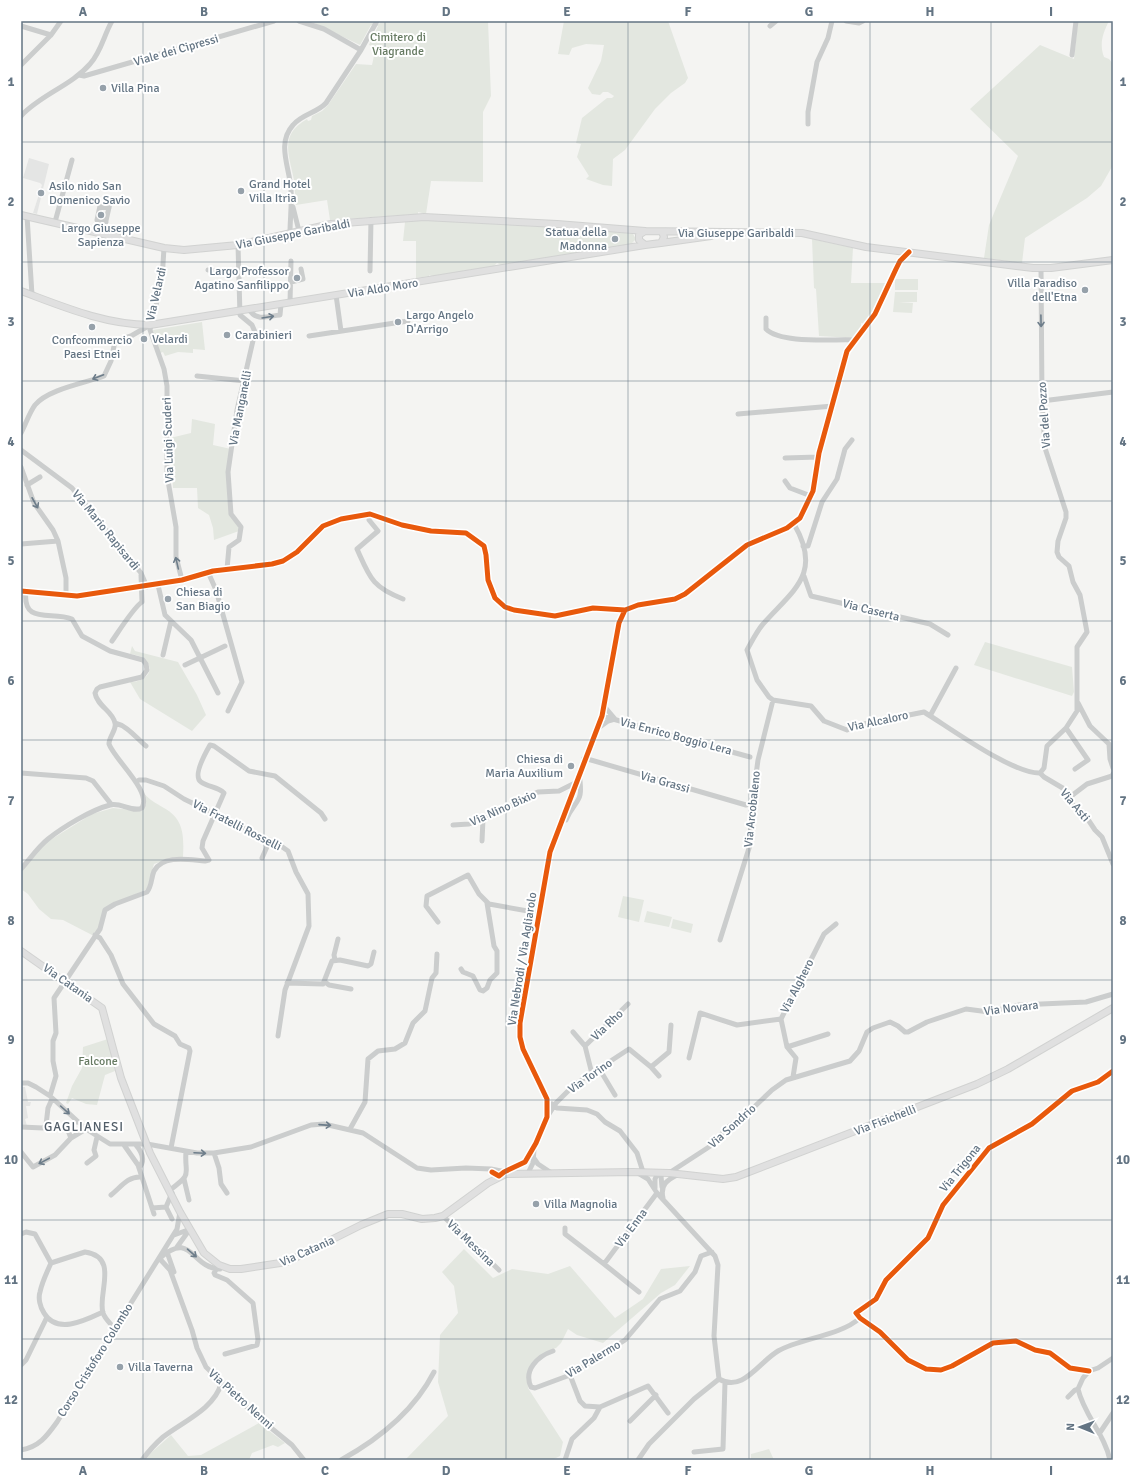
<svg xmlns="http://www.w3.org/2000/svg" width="1134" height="1481" viewBox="0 0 1134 1481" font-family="Signika,sans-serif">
<rect width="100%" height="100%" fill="#f4f4f2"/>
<path fill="#e4e5e4" d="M29 158 49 164 37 214 33 213 42 185 40 183 23 178Z
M21 1087H25L28 1102H31L30 1106H26L28 1118 25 1119 27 1126H21Z"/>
<path fill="#e3e7e0" d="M310 21H373V23L379 24 381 21H488L491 96 483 112V182L431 181 426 214 418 212V214L330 220 327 200 296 205C295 197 295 188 294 180 289 154 279 135 307 119L308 121 311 120 312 116 322 111 328 105 356 64 372 65 376 47 369 45 378 26 371 25 360 45Z
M564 21H668L688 78 685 83 671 93 655 109 625 150 613 159 612 186 603 185 586 179 589 176 577 157 581 144 576 143 582 118 607 98H612L614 96 608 92H603L600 95 592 94 588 88 601 61 604 45 586 44 572 48 569 55 558 54Z
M1078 21H1109C1103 33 1099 44 1104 57L1109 59 1113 64V108L1111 114 1113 165 1101 186 1087 198 1025 238 1022 263 984 258 989 225 1018 156 970 109 1040 45 1074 59Z
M418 220 599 230 633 234 636 239 631 244 501 265 497 263 494 266 432 276 429 275V276L416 278V241H403L405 222Z
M812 239 853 248 851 283H886L877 307 865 324 861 323V328L853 338 819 336 816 289 814 288Z
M895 279H918V290H895Z
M895 292H917V302H899L913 303 912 313 893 312Z
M202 322 205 350 193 349V353L178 352 165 356 163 352 160 353 154 337 153 330Z
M192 419 215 424 213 445 231 449 229 514 239 527V531L214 540 213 528 209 515 198 508 197 488H173L170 438 191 433Z
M985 642 1072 667 1074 692 1072 696 974 665Z
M132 646 135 651 178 662 197 695 206 715 192 731 140 699 130 682C138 682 148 679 150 669 147 657 141 656 130 654Z
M144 793C149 800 156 803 164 808 184 819 184 836 183 857H175L154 864 147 889 105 908 99 929 92 935 63 920 51 919 39 909 28 894 21 889V872L47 842 92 814 113 808 142 811 146 804Z
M623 896 644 900 639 922 618 917Z
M647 911 672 917 669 927 644 922Z
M673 919 693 924 691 933 671 928Z
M108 1039 115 1071 105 1075 97 1105 86 1104 72 1098 68 1104 66 1103 72 1086 82 1068 83 1047Z
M464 1249 493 1278 512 1269 548 1274 570 1266 615 1318 643 1299 661 1269 690 1266 675 1285 661 1293 603 1343 577 1335 568 1329 561 1343 556 1348 546 1352 528 1374V1388L563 1442 560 1456 552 1460H405L448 1416 438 1382 440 1335 458 1313 454 1286 442 1272Z
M259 1423 285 1443 278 1447 273 1445 252 1453 249 1460H143L171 1435 188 1456 201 1455Z
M769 1449 774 1460H751V1454Z"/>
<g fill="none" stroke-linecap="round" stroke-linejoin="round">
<g stroke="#d1d2d1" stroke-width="8">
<path id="major" d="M21 215 164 248 184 250 238 245 331 224 424 217 557 224 645 231
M662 232 664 237 661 243 645 245 639 240V235L645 231 802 233 866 247 1033 268H1051L1113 260
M661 243 711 236
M21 291C64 307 103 324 150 325L645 245
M21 951 102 1008 121 1078 150 1153 180 1212 204 1253 219 1265 230 1269H241L287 1262 361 1225 388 1214H402L422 1219 435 1218 443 1216 488 1183 506 1174 633 1172 669 1173 723 1179 736 1177 977 1084 1008 1069 1113 1008"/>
</g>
<path stroke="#cbcdcd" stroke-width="5" d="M299 21 324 29 361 50
M846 21 859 23 863 21
M21 26 51 35
M770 26 776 21
M1072 55 1076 21
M21 65 51 35 61 21
M79 75 84 76 274 21
M21 116C40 95 71 86 90 64 101 52 104 35 112 21
M808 124V112L817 62 828 38 832 21
M293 207 299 231
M27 216 32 295
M55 222 72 160
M106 222 97 220 100 206 109 208
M290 233C290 219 292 205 291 190 290 168 276 144 293 125 302 114 317 113 326 103L361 50 377 21
M103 234 110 203
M164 248 162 280 150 330 164 369 167 386V475L176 527V557L182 580
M208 270 239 273
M370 271 371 220
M291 282 303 279 301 269
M336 295 341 331
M290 303 291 261
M249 309C256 322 268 316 280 315L281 304
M766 318V329C781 344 832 339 854 340
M309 336 408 321
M197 376 245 381
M1042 401 1113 392
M738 414 833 406
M21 433C26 424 29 413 35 405 48 389 86 383 104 376L111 361 115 341 131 336 150 325
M21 450 72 488 141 573 147 587
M785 458 818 457
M21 467 34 503 53 530 58 541 66 578V596
M785 481 790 488 811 496
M27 485 40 477
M370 514 369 520 378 531 357 549C370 578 372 587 403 599
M794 524C823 574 793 590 763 624 757 631 752 641 747 650L757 680 769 697 773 700 811 706 824 721 847 730 859 725 924 712C950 728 1013 774 1040 773
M21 544 58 541
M803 546H808L822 502 837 479 845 449 852 440
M227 569 229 547 239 540 241 527 231 514 228 472 237 410 255 332 252 325 240 315 238 245
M208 572 216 590 242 682 228 711
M804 576 811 596 930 624 948 635
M158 585 165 615 191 640 218 693
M21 591 77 596 182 580 213 571 272 564 283 561 297 552 323 526 341 519 370 514 402 525 431 531 466 533 484 546 486 555 488 580 495 598 505 607 514 610 555 616 593 608 625 610 638 605 675 599 685 594 747 545 787 528 800 518 813 491 819 453 847 351 875 314 896 269 900 261 909 252
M112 641C119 631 134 607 142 602L141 575
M163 655 171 621
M185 665 225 646
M1078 703 1090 726 1109 744 1110 759 1113 768
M602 716 750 757
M930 716 956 668
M115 723C128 726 136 738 146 746
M1066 728 1088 760 1075 769
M597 729 608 721 615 719 604 706
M584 758 746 805
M21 773 86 778 93 781 111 804
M1040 773 1044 768 1047 746 1066 728 1077 711V647L1087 632 1080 595 1073 582 1069 566 1059 557 1057 552 1058 541 1066 518V512L1045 448 1042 401 1041 268
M1040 773 1044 777 1066 790 1073 805 1083 812 1095 830 1102 837 1113 864
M136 782 139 780H146L164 786 184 799 281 846 288 851 296 872 308 894 309 926 285 990 278 1036
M1070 797 1087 784 1112 776 1113 774
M566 820C576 797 584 805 579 774
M453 825 469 824 491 816 538 792 559 791 575 783
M482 841 483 819
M262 858 270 840
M21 869C30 859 38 847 48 839 63 827 91 810 110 805 121 802 132 813 142 808 152 791 114 759 109 744 109 736 117 730 115 723 113 711 97 706 95 693L97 689 100 687 142 677 147 670 146 664 143 660 110 651 82 636 72 619C51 611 22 625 26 591
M438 922 426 906 427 896 468 875 479 894 489 904 539 913
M95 935 100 938 111 955 123 984 154 1024 175 1036 180 1044 189 1048 190 1051 171 1148
M720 940 750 845 752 804 758 760 773 700
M335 960 334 955 338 939
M461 969 463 972 473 976 480 990 483 991 487 988 490 980 497 973V951L494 946 487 903
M325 982 329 985 351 989
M287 983 323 984 332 961 340 960 368 966 371 964 374 952
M573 1032 585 1046 592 1074
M585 1046 628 1004
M787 1047 828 1034
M689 1058 700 1013 737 1025 781 1019
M651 1067 669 1052 671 1025
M600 1070 615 1095
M793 1077 796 1058 787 1047 781 1019 824 934 836 924
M21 1083H28L36 1087 50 1096 86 1129 110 1144H147L197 1153H214L251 1147 311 1125 324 1124 363 1133 417 1168 431 1170 466 1168 491 1169 506 1172
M50 1096 56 1076 53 1061V1041L56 1033 54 998 100 929 105 910 115 904 147 892C152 886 151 878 154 871 163 854 190 860 205 861L209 860 202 848 203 841 224 793C218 787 208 787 201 782 192 776 206 752 210 745L214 746 249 771 275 776 321 813 325 819
M552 1104 557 1108 587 1110 597 1114 605 1122 620 1131 637 1153 643 1172
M549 1114 556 1103 574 1085 629 1049 651 1067 659 1076
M21 1127 43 1128 46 1125 48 1108 52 1099
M350 1129 365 1102 368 1059 378 1051 395 1049 405 1043 413 1023 425 1011 432 978 436 973 437 954
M71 1138 67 1128 77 1121
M124 1145 138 1165 154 1214
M136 1145C142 1152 146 1160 139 1168
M21 1152 33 1167 55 1155 71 1138 86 1129
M214 1153 219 1168 221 1184 227 1193
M533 1157 538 1164 550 1172
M87 1163 96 1156 94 1150 97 1137
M492 1172 499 1176 504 1172 525 1162 536 1143 547 1117V1099L523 1049 520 1037V1023L550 852 602 716 619 623 625 610
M528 1173 533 1163 534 1149
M638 1173 648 1179 657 1193 715 1256 718 1265 714 1336 719 1379
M658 1173 661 1176 662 1187
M669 1173 712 1145 728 1127 751 1110 772 1090 786 1080 850 1061 859 1051 867 1032 873 1028 890 1022 898 1026 905 1032H908L927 1022 966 1009 989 1012 1019 1005 1086 1002 1113 994
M184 1179 189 1200
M655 1188V1179L658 1173
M170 1190C194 1172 184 1176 186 1151
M111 1195C121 1187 128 1176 141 1177
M663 1198C660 1185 667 1180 677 1175
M166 1207 172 1219
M152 1208 166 1207 172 1193
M443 1216 499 1270
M565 1228V1234L604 1264 657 1193
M21 1234 26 1232 35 1234 51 1263 85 1252C120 1257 97 1294 103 1313 105 1319 111 1324 114 1328
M174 1235 185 1231 191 1232
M177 1247 190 1229
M167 1252 174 1272
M159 1258 170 1270 192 1330 197 1348 206 1367 254 1414 292 1445 304 1460
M160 1258C192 1230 191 1268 220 1269
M51 1263C47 1272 42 1282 40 1292 38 1298 40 1307 44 1313 57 1335 86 1320 103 1312
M604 1264 639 1292
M219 1265 214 1273 215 1275 227 1280 253 1303 258 1340 257 1345 225 1354
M553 1351C538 1356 523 1370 531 1387L535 1388 570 1375 625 1340 660 1299 680 1291 695 1272 701 1256 712 1252
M21 1365 26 1360 47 1317
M1089 1371 1070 1368 1050 1353 1035 1350 1016 1341 993 1343 952 1366 941 1370 926 1369 908 1360 880 1332 860 1318 856 1313 876 1299 886 1280 928 1238 943 1205 989 1148 1032 1124 1072 1091 1098 1082 1113 1071
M570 1375 580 1401 585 1406 600 1407 648 1386 668 1413
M719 1379C743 1393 759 1362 778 1351 801 1338 840 1336 860 1318
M1068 1397 1075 1390 1078 1389
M630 1421 656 1395
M1099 1434 1113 1413
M21 1450C39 1447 47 1436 57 1422L177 1229 180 1212
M694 1452 723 1449 725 1382
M142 1460C148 1452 155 1444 163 1437 182 1422 214 1409 221 1384
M341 1460C379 1439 414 1411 434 1372
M565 1460 572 1439 594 1418 600 1407
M638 1460 649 1444 694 1399 719 1379
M1110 1460C1105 1435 1084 1415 1078 1389L1083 1378 1089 1371 1098 1368 1113 1358"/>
<use href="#major" stroke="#e0e0e0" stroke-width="6"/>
<g stroke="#fff" stroke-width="8">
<path id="cycleway" d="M21 591 77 596 182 580 213 571 272 564 283 561 297 552 323 526 341 519 370 514 402 525 431 531 466 533 484 546 486 555 488 580 495 598 505 607 514 610 555 616 593 608 625 610 638 605 675 599 685 594 747 545 787 528 800 518 813 491 819 453 847 351 875 314 896 269 900 261 909 252
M492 1172 499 1176 504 1172 525 1162 536 1143 547 1117V1099L523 1049 520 1037V1023L550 852 602 716 619 623 625 610
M1089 1371 1070 1368 1050 1353 1035 1350 1016 1341 993 1343 952 1366 941 1370 926 1369 908 1360 880 1332 860 1318 856 1313 876 1299 886 1280 928 1238 943 1205 989 1148 1032 1124 1072 1091 1098 1082 1113 1071"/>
</g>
<use href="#cycleway" stroke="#e8590c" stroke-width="5"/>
</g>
<defs><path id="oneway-shaft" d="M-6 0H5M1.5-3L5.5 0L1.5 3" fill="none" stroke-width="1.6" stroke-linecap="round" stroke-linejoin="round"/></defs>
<g stroke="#6d7d8a">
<use href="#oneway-shaft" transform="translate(268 317) rotate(-9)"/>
<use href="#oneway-shaft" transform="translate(1041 321) rotate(89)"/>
<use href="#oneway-shaft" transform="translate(98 377) rotate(159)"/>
<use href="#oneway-shaft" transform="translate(35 503) rotate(61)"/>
<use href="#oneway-shaft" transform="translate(177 563) rotate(-103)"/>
<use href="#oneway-shaft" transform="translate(65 1110) rotate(42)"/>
<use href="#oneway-shaft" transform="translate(325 1125) rotate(4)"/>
<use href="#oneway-shaft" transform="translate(200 1153) rotate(3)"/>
<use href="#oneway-shaft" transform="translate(44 1161) rotate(152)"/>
<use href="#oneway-shaft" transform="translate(192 1253) rotate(41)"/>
</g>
<path fill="none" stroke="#637483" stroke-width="1" stroke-opacity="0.55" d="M143 21V1460M264 21V1460M385 21V1460M506 21V1460M628 21V1460M749 21V1460M870 21V1460M991 21V1460M21 142H1113M21 262H1113M21 381H1113M21 501H1113M21 621H1113M21 740H1113M21 860H1113M21 980H1113M21 1100H1113M21 1220H1113M21 1339H1113"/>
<g fill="#96a1aa" stroke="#fff" stroke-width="1.5">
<circle cx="103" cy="88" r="4"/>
<circle cx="241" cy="191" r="4"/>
<circle cx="41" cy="193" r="4"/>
<circle cx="101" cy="215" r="4"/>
<circle cx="615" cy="239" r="4"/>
<circle cx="297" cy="278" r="4"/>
<circle cx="1085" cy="290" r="4"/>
<circle cx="398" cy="322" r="4"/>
<circle cx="92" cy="327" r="4"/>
<circle cx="227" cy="335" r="4"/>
<circle cx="144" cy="339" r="4"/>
<circle cx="168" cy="599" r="4"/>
<circle cx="571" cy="766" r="4"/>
<circle cx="536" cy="1204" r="4"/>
<circle cx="120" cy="1367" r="4"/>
</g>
<g text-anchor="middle" stroke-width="4" stroke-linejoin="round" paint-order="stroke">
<g font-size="12" fill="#667a62" stroke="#fff">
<text x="398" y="41">Cimitero di<tspan x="398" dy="14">Viagrande</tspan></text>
<text x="98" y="1065">Falcone</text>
</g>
<g font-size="12" fill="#637483" stroke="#fff">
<text transform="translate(176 50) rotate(-16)" y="4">Viale dei Cipressi</text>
<text x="736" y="237">Via Giuseppe Garibaldi</text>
<text transform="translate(293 234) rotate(-11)" y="4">Via Giuseppe Garibaldi</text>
<text transform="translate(383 288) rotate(-9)" y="4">Via Aldo Moro</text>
<text transform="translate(156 294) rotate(-77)" y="4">Via Velardi</text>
<text transform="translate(240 408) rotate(-79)" y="4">Via Manganelli</text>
<text transform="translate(1044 415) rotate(-94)" y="4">Via del Pozzo</text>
<text transform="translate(168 440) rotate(-92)" y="4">Via Luigi Scuderi</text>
<text transform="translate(106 530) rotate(51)" y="4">Via Mario Rapisardi</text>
<text transform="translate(871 610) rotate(14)" y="4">Via Caserta</text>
<text transform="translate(878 721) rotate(-12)" y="4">Via Alcaloro</text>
<text transform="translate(676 736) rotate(15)" y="4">Via Enrico Boggio Lera</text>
<text transform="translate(665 782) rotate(16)" y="4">Via Grassi</text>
<text transform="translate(1075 805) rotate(50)" y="4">Via Asti</text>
<text transform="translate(503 808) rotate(-24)" y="4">Via Nino Bixio</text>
<text transform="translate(752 809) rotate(-84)" y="4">Via Arcobaleno</text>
<text transform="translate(237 825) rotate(27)" y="4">Via Fratelli Rosselli</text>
<text transform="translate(522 959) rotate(-81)" y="4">Via Nebrodi / Via Agliarolo</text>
<text transform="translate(68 983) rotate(35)" y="4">Via Catania</text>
<text transform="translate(797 986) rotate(-63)" y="4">Via Alghero</text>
<text transform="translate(1011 1008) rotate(-7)" y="4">Via Novara</text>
<text transform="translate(607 1025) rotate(-44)" y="4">Via Rho</text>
<text transform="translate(590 1076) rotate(-35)" y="4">Via Torino</text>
<text transform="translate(885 1120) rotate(-21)" y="4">Via Fisichelli</text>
<text transform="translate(732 1126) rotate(-42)" y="4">Via Sondrio</text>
<text transform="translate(960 1168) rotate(-51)" y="4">Via Trigona</text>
<text transform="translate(631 1228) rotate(-53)" y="4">Via Enna</text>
<text transform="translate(471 1243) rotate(44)" y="4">Via Messina</text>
<text transform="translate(307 1251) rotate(-24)" y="4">Via Catania</text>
<text transform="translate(593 1359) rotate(-31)" y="4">Via Palermo</text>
<text transform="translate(95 1360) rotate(-58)" y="4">Corso Cristoforo Colombo</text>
<text transform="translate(241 1399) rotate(42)" y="4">Via Pietro Nenni</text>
</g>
<g font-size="12" fill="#637483" stroke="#fff" text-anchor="start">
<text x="111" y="92">Villa Pina</text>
<text x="249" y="188">Grand Hotel<tspan x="249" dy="14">Villa Itria</tspan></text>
<text x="49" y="190">Asilo nido San<tspan x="49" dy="14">Domenico Savio</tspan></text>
<text x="101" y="232" text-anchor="middle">Largo Giuseppe<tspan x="101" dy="14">Sapienza</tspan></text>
<text x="607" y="236" text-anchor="end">Statua della<tspan x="607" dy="14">Madonna</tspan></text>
<text x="289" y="275" text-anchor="end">Largo Professor<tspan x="289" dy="14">Agatino Sanfilippo</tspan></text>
<text x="1077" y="287" text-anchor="end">Villa Paradiso<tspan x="1077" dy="14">dell'Etna</tspan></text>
<text x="406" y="319">Largo Angelo<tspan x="406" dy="14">D'Arrigo</tspan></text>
<text x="235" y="339">Carabinieri</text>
<text x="152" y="343">Velardi</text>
<text x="92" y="344" text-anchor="middle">Confcommercio<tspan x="92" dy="14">Paesi Etnei</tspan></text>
<text x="176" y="596">Chiesa di<tspan x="176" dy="14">San Biagio</tspan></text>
<text x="563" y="763" text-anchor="end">Chiesa di<tspan x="563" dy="14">Maria Auxilium</tspan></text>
<text x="544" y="1208">Villa Magnolia</text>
<text x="128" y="1371">Villa Taverna</text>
</g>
<g font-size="13" letter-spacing="1" fill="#515d68" stroke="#fff">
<text x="84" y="1131">GAGLIANESI</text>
</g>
</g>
<rect width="1134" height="1481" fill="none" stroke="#ffffff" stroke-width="44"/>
<g transform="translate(1080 1427) rotate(271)" stroke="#ffffff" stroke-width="3" paint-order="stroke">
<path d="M0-3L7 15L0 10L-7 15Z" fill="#637483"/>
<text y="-6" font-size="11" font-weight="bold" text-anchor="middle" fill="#637483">N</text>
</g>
<rect x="22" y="22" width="1090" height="1437" fill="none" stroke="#637483" stroke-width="1.5"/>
<g font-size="13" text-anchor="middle" font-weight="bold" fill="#637483">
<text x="83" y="16">A</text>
<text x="204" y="16">B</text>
<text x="325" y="16">C</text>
<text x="446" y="16">D</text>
<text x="567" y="16">E</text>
<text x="688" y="16">F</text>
<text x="809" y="16">G</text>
<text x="930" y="16">H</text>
<text x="1051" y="16">I</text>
<text x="11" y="86">1</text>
<text x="1123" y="86">1</text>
<text x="11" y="206">2</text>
<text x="1123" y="206">2</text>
<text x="11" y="326">3</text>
<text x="1123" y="326">3</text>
<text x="11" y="446">4</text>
<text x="1123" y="446">4</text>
<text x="11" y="565">5</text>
<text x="1123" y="565">5</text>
<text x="11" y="685">6</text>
<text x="1123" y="685">6</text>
<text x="11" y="805">7</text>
<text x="1123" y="805">7</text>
<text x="11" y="925">8</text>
<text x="1123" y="925">8</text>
<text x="11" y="1044">9</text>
<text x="1123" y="1044">9</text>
<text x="11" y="1164">10</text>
<text x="1123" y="1164">10</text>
<text x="11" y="1284">11</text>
<text x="1123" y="1284">11</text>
<text x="11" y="1404">12</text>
<text x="1123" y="1404">12</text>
<text x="83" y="1475">A</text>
<text x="204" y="1475">B</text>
<text x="325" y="1475">C</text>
<text x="446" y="1475">D</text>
<text x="567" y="1475">E</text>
<text x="688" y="1475">F</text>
<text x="809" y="1475">G</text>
<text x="930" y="1475">H</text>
<text x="1051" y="1475">I</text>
</g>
</svg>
